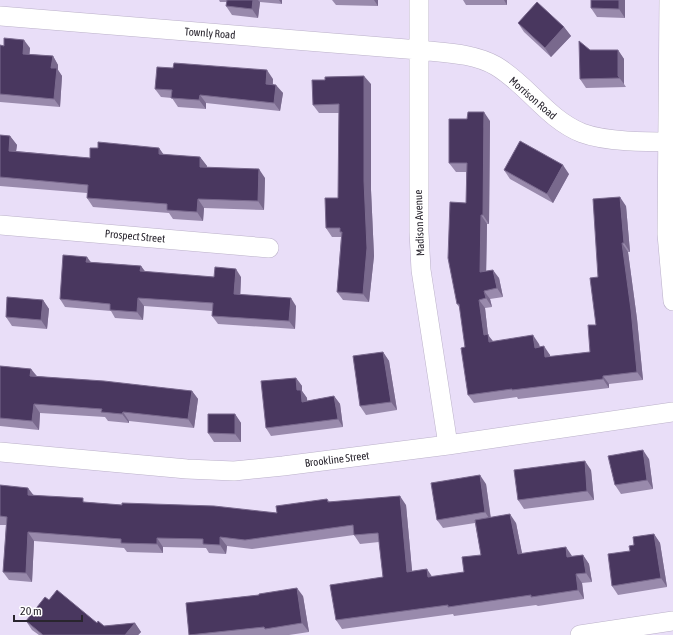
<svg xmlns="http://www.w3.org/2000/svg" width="673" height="635" viewBox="0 0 673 635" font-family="'Asap Condensed',sans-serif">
<rect width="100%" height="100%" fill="#e9def8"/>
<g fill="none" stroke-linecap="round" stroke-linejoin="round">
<g stroke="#bbb1c9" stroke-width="20">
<path id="street" d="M419 0V232L421 270 448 445
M669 0 667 234 673 301
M0 16 419 50C445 53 473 53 496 66 528 85 547 119 582 133 606 142 647 142 673 142
M0 225 269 248
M0 452 187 469 234 471 283 466 448 445 673 412
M580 635 673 621"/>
</g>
<use href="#street" stroke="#fff" stroke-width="19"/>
</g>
<path fill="#998aac" d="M219 0H282V4L260 2 258 18 232 15 226 6 227 2H220Z
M332 0H378V6L336 5Z
M463 0H507V5H466Z
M591 0H625V18L597 17 591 8Z
M518 23 564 27 571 36 551 57 524 32Z
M0 45 30 48 29 54 53 56 58 65V70L62 76 60 107 0 102Z
M590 50H618L624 59V84L626 87 586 88 580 79Z
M273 79V84L283 93 280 111 206 103V109L178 107 172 98 161 97 155 89Z
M371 84V190L374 256 369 302 343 300 337 292 341 237H332L326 228 338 198 339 113H319L313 105Z
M490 121 489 224H487L486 271 499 278 503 297 490 299 492 307 485 308 488 335 493 341 539 344 540 347 550 355V357L590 352 596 325 598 277 626 206 630 252H628L637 319 643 380 609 384V388L518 399 517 397 474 403 468 395 465 347 460 308 457 304 466 203V172H456L449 163Z
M0 135 10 136 17 145 16 151 90 158 98 148H159L164 155 200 157 207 166 206 167 265 178 264 210 204 208 203 221 173 219 169 213 93 207 87 198V193L0 186Z
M504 170 569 174 553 203 510 179Z
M90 262 141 266 145 272 214 277H241L240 295 296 306 295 329 218 324 212 316V311L144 306 143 320 115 318 111 311 65 307 60 299Z
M43 300 49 309 47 329 12 326 6 317Z
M383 352 389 361 397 410 366 415 360 406Z
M0 366 31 369 37 376 192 391 198 399 194 428 129 421V423L108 421 105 417 40 413 39 430 0 426Z
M296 378 302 386V391L307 398V401L334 396 340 404 343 427 271 436 266 428Z
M235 414 241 423V442H214L208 433Z
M649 459 653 489 621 494 615 485Z
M591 470 594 500 524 509 518 500Z
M486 484 491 518 516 523 522 554 572 556 583 555 589 564 592 582 582 583 584 599 538 606 536 605 454 616 453 614 342 629 336 620 383 577 379 542 360 544 354 535 252 549 227 546 226 554 209 553 206 548 163 547V553L127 552 124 548 34 541 32 582 9 580 3 572 6 525H0V485L34 495 86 502 122 505 277 513 327 499 330 502 406 505 412 571 432 577 464 572 481 555 475 523 443 528 437 520Z
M654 534 660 543 667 587 618 595 612 586 630 551 634 545Z
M303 596 309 632 289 635H189L186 603Z
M49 600 104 626 135 623 141 632 138 635H39L32 630 26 621Z"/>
<path fill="#79698d" d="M253 0H258L260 2 258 18 252 9Z
M279 0H282V4Z
M374 0H378V6Z
M504 0H507V5Z
M619 0H625V18L619 9Z
M564 27 571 36 551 57 545 48Z
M24 40 30 48 29 62 23 54Z
M618 50 624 59V84L618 76Z
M53 56 58 65V70L62 76 60 107 54 99 51 68Z
M267 70 273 79 272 93 266 84Z
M364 76 371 84V190L374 256 369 302 363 294 364 181Z
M276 85 283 93 280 111 274 103Z
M200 95 206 103V109L199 100Z
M484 112 490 121 489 224 483 215Z
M10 136 17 145 15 159 9 151Z
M159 148 165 157 159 154Z
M200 157 207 166 206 175 200 167Z
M563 165 569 174 553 203 547 194Z
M259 169 265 178 264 210 258 201Z
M620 197 626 206 630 252 624 243Z
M198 199 204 208 203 221 197 212Z
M481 215 487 224 486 281 480 272Z
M622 243 628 252 637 319 643 380 637 372Z
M87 257 93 265 86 262Z
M141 266 147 274 140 271Z
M236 269 241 277 240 303 234 294Z
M493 270 499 278 503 297 497 288Z
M484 291 490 299 492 307 486 298Z
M138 298 144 306 143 320 137 312Z
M291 298 296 306 295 329 289 321Z
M43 300 49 309 47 329 41 320Z
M479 300 485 308 488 335 494 343 495 351 484 335Z
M533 335 539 344 541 356 535 348Z
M544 346 550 355 551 366 545 357Z
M383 352 389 361 397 410 391 402Z
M31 369 37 377 30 376Z
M603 376 609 384V388L603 379Z
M296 378 302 386V391L307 398 308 410 302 402 297 390Z
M192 391 198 399 194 428 188 419Z
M334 396 340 404 343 427 338 419Z
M34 404 40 413 39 430 32 421Z
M123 412 129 421V423L122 414Z
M235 414 241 423V442L235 434Z
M643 450 649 459 653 489 647 480Z
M585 461 591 470 594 500 587 491Z
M480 475 486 484 491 521 485 512Z
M28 488 35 497 28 495Z
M400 496 406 505 413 581 407 572Z
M510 514 516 523 524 563 518 554Z
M28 532 34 541 32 582 26 573Z
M654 534 660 543 667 587 661 578Z
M220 537 227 546 226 554 220 545Z
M157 538 163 547V553L157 544Z
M566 547 572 556 567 557Z
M583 555 589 564 592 582 586 573Z
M427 569 433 578 428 577Z
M576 574 582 583 584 599 578 590Z
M297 588 303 596 309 632 302 623Z
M135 623 141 632 138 635H125Z"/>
<path fill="#49375f" stroke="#79698d" d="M227 0H253L252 9 226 6Z
M591 0H619V9L591 8Z
M537 2 564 27 545 48 518 23Z
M4 38 24 40 23 54 53 56 51 68H57L54 99 0 94V45L4 46Z
M579 41 590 50H618V76L620 78 580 79Z
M174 63 267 70 266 84 276 85 274 103 200 95 199 100 171 98 172 90 155 89 157 67 173 68Z
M364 76V181L367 248 363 294 337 292 342 232H340V228H326L325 198H338L339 104 313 105 312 80H325V77Z
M468 112H484L483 215H481L480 272 493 270 497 288 484 291 486 298 479 300 484 335 488 334 489 342 533 335 535 348 544 346 545 357 590 352 588 325H596L590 278 598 277 593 199 620 197 624 243H622L631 310 637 372 603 376V379L512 390V389L468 395 461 348 465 347 459 304H457L448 258 450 202 466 203 467 163H449V119H467Z
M0 135 10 136 9 151 90 158V148H98V142L159 148V154L200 157V167L259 169 258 201 198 199 197 212 167 210V204L87 198 88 185 0 177Z
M520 141 563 165 547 194 504 170Z
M63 255 87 257 86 262 141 266 140 271 214 277 215 267 236 269 234 294 291 298 289 321 212 316 213 303 138 298 137 312 110 310V304L60 299Z
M7 297 43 300 41 320 6 317Z
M383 352 391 402 360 406 353 356Z
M0 366 31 369 30 376 104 381 192 391 188 419 123 412 122 414 101 412 102 409 34 404 32 421 0 418Z
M296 378 297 390H301L302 402 334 396 338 419 266 428 261 381Z
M208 414H235V434L208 433Z
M643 450 647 480 615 485 608 456Z
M585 461 587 491 518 500 514 470Z
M480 475 485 512 437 520 431 483Z
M0 485 28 488V495L83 498V502L122 505V503L214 506 277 513 276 506 327 499 328 502 400 496 407 572 427 569 428 577 464 572 462 557 481 555 475 520 510 514 518 554 566 547 567 557 583 555 586 573 576 574 578 590 531 597V595L448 607V605L336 620 330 585 383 577 378 533 354 535 353 525 245 540 220 537V545L203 544V539L157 538V544L121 543V539L28 532 26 573 3 572 7 517 0 516Z
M654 534 661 578 612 586 608 554 630 551 629 546 634 545 633 537Z
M297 588 302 623 265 629 264 627 189 635 186 603 259 595V594Z
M57 590 97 623 98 621 104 626 135 623 125 635H43L26 621 45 597 49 600Z"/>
<g text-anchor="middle" stroke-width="4" stroke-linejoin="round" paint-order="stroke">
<g font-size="11" fill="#29252e" stroke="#fff">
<text transform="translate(210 33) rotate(4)" y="4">Townly Road</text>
<text transform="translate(533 98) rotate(41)" y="4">Morrison Road</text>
<text transform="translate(419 223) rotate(-92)" y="4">Madison Avenue</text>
<text transform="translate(135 236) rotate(5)" y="4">Prospect Street</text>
<text transform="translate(337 459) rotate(-7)" y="4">Brookline Street</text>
</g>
</g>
<path d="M14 615v6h68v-6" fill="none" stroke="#29252e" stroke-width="2"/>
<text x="20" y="615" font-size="12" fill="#29252e" stroke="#ffffff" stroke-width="3" paint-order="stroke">20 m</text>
</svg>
